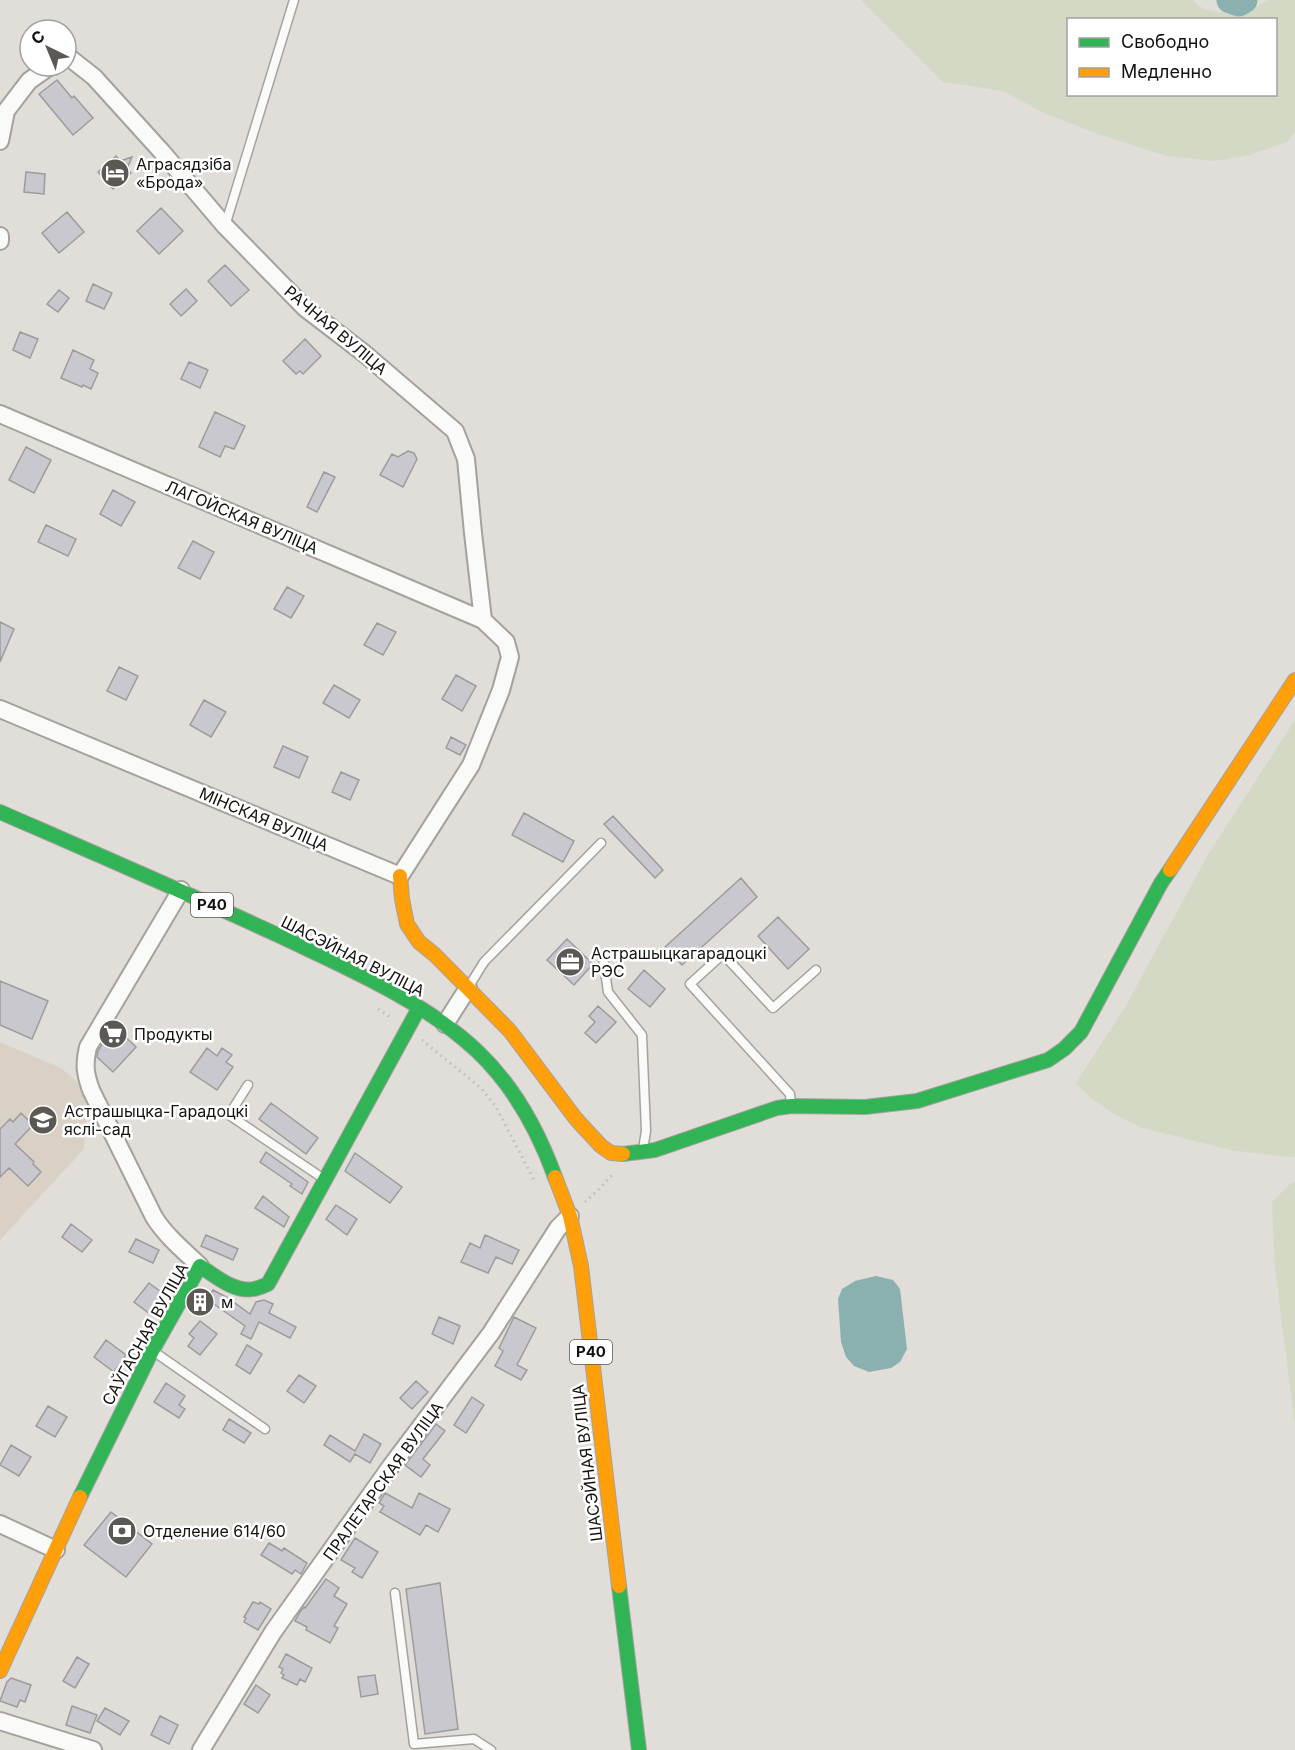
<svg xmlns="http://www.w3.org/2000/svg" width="1295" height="1750" viewBox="0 0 1295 1750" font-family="Inter,sans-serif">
<rect width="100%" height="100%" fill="#e1ddd8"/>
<path fill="#d9d1c6" d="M0 1042 61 1068 88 1091 84 1149 0 1240Z"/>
<path fill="#d3d9c5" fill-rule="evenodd" d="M861 0H1193L1203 9 1240 16 1268 0H1295V132L1287 142 1250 155 1214 161 1167 156 1104 136 1046 114 1003 91 943 82ZM1068 20H1276V94H1068Z
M1295 720V1157H1289L1231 1150 1143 1128 1114 1114 1091 1098 1076 1083 1124 1009 1209 853Z
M1295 1182V1426L1275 1267 1272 1202 1290 1184Z"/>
<path fill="#8ab0af" d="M876 1276 893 1280 900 1289 907 1349 900 1362 891 1368 869 1372 854 1366 846 1357 841 1342 838 1299 842 1289 855 1281Z"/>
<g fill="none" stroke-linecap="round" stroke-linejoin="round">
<path stroke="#8ab0af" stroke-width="27" d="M1230 0 1239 3 1244 0"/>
</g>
<path fill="#c9c8ce" stroke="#9d9c9b" stroke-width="1.5" d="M57 80 72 98 74 96 93 118 73 135 39 94Z
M116 156 120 161 132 157 127 169 131 173 113 189 98 172Z
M26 172 45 174 44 194 24 192Z
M161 208 183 231 159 254 137 231Z
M67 212 84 232 59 253 42 233Z
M225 265 249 290 231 306 208 281Z
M93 284 112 293 104 309 86 301Z
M186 289 197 301 181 316 170 304Z
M59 290 69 298 58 312 47 304Z
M20 332 38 339 30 358 13 350Z
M305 339 321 356 303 374 300 371 296 374 283 361Z
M73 350 94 360 90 369 98 373 91 389 83 385 82 387 61 378Z
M189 362 208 370 200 388 181 379Z
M215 412 245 426 234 449 225 446 220 457 199 447Z
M26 447 51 460 34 493 9 480Z
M408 451 414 453 417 459 403 487 380 475 392 454 398 457Z
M324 472 335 477 317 512 307 507Z
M113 490 135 502 121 526 100 514Z
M46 525 76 539 68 556 38 542Z
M193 541 214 552 200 579 178 568Z
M287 587 304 596 291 618 274 609Z
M0 622 14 629 0 662Z
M377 623 396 632 383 655 364 645Z
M119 667 138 676 126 700 107 691Z
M456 675 476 686 462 711 442 699Z
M334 685 360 700 349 718 323 703Z
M204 700 226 712 211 737 190 725Z
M451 737 466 745 460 755 446 748Z
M283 746 308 757 299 778 274 767Z
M341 772 359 780 350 800 332 792Z
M524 813 574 841 563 862 512 835Z
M613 816 663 870 655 878 604 824Z
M741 878 757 897 682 965 665 947Z
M778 917 809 949 788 969 758 936Z
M567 939 593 964 574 985 547 960Z
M644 970 665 989 650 1007 628 989Z
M0 981 48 1001 32 1039 0 1025Z
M598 1006 616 1022 596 1043 585 1033 595 1022 589 1016Z
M116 1028 136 1047 113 1072 97 1057 98 1051 105 1039Z
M207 1048 217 1056 222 1048 232 1055 226 1062 233 1067 217 1090 190 1072Z
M271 1103 318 1138 306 1154 259 1119Z
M21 1113 33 1125 15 1144 34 1162 33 1164 41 1172 28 1186 9 1168 0 1177V1129L10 1119 13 1122Z
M266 1152 308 1182 302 1194 290 1186 292 1184 260 1162Z
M355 1153 402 1187 390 1203 345 1171Z
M263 1196 289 1217 284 1227 255 1208Z
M336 1205 357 1219 347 1235 326 1219Z
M71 1224 92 1240 82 1252 62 1237Z
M206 1235 238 1249 233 1260 201 1246Z
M485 1235 519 1250 512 1264 496 1257 488 1273 461 1262 470 1243 480 1248Z
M136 1239 159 1250 153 1263 129 1252Z
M149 1283 165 1295 150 1314 134 1302Z
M213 1290 228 1298 250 1314 256 1302 264 1300 273 1304 269 1313 296 1327 290 1338 259 1322 251 1339 241 1334 245 1326 207 1299Z
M439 1317 460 1326 453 1344 432 1334Z
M514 1317 536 1328 517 1365 527 1370 521 1380 495 1366 503 1351 499 1348Z
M200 1321 217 1334 200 1355 188 1346 194 1338 189 1334Z
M106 1340 126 1355 114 1372 94 1357Z
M247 1345 262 1354 250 1374 236 1365Z
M299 1375 316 1386 304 1403 287 1391Z
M416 1381 428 1392 412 1409 400 1398Z
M166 1383 185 1396 179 1405 185 1409 179 1418 154 1402Z
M472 1397 484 1405 466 1433 454 1425Z
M48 1406 67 1417 55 1437 36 1426Z
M229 1419 251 1433 244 1443 223 1430Z
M436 1424 445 1431 423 1459 430 1465 421 1477 405 1465Z
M364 1434 381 1444 370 1463 355 1454 350 1462 324 1445 330 1435 355 1451Z
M11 1445 31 1457 19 1476 0 1465Z
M385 1493 412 1508 419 1493 450 1509 438 1532 426 1525 420 1535 380 1512 384 1506 379 1503Z
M111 1512 152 1544 126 1577 84 1545Z
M355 1538 378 1552 362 1578 352 1572 355 1568 341 1560Z
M269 1543 282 1551 284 1548 307 1563 301 1574 295 1570 292 1574 261 1555Z
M326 1579 339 1588 334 1596 347 1604 334 1626 338 1628 330 1643 306 1630 307 1627 295 1621 300 1612 304 1607 305 1608Z
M440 1583 458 1729 425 1734 406 1589Z
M253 1602 259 1604 260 1602 271 1609 258 1630 244 1622 246 1618 244 1617Z
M286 1654 312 1668 305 1682 300 1679 297 1685 282 1678 284 1675 281 1673 283 1669 279 1667Z
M77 1657 89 1664 75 1688 63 1681Z
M375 1675 378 1694 361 1697 358 1677Z
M11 1678 31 1685 25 1702 20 1700 17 1707 0 1701 7 1682Z
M256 1685 270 1695 258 1713 244 1704Z
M72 1706 97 1715 90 1733 66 1725Z
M105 1708 129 1721 120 1735 97 1721Z
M160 1716 178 1725 169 1744 151 1735Z"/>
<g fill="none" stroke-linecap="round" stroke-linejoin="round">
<g stroke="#a5a29e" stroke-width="11">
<path id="lane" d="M225 226 294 0
M603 957 608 992 642 1035 646 1131 643 1149
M468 988 484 962 601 843
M248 1085 229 1115 324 1179
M791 1105 790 1094 690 984 723 954 773 1008 816 970
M153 1351 265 1429
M395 1593 414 1744 474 1739 491 1750"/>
</g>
<g stroke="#a5a29e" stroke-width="20">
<path id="street" d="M66 55 94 77 162 152 225 226 305 308 365 354 455 431 466 459 473 533 483 620
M0 141 6 111 29 81 50 66
M0 236V241
M0 414 483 620 506 642 510 657 501 690 471 765 400 876 0 709
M181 890 88 1047C84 1065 85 1073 91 1090L154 1217C166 1236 183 1250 200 1266
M445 1024 468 988
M0 1524 56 1550
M0 1721 93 1750
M201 1750 273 1632 391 1466 491 1333 558 1228 570 1216"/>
</g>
<g stroke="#a5a29e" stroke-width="16">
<path id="fast" d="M0 812C94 853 189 894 282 937 347 968 424 1001 477 1051 513 1085 538 1130 555 1177
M623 1154 655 1150 777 1108 791 1106 865 1107 917 1101 1048 1060 1064 1049 1081 1032 1161 883 1170 870
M80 1497 152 1351 200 1266C215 1276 235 1293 254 1289 259 1288 263 1286 268 1284L419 1008
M619 1586 639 1750"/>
</g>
<g stroke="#a5a29e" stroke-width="16">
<path id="slow" d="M1170 870 1295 680
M400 876 402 899 407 924 419 942 435 955 510 1031 576 1119 601 1146 611 1153 623 1154
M555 1177 570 1216 581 1266 619 1586
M0 1671 80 1497"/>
</g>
<path stroke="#bebebc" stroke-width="3" stroke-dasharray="1.5 4.5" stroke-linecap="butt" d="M378 1009 392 1018
M422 1040 482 1089 496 1107 534 1180
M585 1202 599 1189 614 1173"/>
<use href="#lane" stroke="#fafaf9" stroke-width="8"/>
<use href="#street" stroke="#fafaf9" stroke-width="16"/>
<use href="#fast" stroke="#30b455" stroke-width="14"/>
<use href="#slow" stroke="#ff9f0a" stroke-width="14"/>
</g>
<defs>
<g id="hotel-disc" transform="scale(1.5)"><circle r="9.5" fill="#5c5955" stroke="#fff"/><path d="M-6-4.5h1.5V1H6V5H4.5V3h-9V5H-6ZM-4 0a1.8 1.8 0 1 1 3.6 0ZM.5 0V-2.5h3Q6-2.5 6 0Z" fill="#fff"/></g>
<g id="office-disc" transform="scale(1.5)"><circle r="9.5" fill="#5c5955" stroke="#fff"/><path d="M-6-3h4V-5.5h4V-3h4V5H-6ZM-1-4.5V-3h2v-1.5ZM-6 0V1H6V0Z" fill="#fff"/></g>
<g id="supermarket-disc" transform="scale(1.5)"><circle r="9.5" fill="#5c5955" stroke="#fff"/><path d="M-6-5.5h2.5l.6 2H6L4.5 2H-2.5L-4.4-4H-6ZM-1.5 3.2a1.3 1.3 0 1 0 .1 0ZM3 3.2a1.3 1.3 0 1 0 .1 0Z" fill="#fff"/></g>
<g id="school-disc" transform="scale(1.5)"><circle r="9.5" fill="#5c5955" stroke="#fff"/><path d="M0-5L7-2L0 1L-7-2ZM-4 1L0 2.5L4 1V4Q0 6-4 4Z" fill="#fff"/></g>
<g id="building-disc" transform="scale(1.5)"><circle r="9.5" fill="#5c5955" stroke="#fff"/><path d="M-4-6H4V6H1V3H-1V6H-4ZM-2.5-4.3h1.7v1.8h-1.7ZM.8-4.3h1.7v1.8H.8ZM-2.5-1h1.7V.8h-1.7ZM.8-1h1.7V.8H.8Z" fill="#fff"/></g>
<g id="bank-disc" transform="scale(1.5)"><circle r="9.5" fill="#5c5955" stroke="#fff"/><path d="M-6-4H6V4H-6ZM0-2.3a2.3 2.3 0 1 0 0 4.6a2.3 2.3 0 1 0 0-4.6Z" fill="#fff"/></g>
</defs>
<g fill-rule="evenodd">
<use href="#hotel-disc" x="115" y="173"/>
<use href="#office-disc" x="570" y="962"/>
<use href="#supermarket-disc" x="113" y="1034"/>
<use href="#school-disc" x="43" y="1120"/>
<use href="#building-disc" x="200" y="1302"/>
<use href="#bank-disc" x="122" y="1531"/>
</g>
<g text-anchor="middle" stroke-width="5" stroke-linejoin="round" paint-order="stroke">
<g fill="#fff" stroke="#5a5956" stroke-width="1.5">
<rect x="191" y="893" width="42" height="24" rx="4.5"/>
<rect x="570" y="1340" width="42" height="24" rx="4.5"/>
</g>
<g font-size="15" font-weight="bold" fill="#14120e">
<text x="212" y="910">Р40</text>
<text x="591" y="1357">Р40</text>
</g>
<g font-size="16" fill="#14120e" stroke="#fff" text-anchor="start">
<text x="136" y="170">Аграсядзіба<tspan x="136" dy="18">«Брода»</tspan></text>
<text x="591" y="959">Астрашыцкагарадоцкі<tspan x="591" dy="18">РЭС</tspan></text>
<text x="134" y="1040">Продукты</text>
<text x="64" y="1117">Астрашыцка-Гарадоцкі<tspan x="64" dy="18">яслі-сад</tspan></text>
<text x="221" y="1308">м</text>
<text x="143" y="1537">Отделение 614/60</text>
</g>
<g font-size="16" fill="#14120e" stroke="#fff">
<text transform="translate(336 330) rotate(40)" y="6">РАЧНАЯ ВУЛІЦА</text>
<text transform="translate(242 517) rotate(23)" y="6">ЛАГОЙСКАЯ ВУЛІЦА</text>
<text transform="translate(264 819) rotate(23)" y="6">МІНСКАЯ ВУЛІЦА</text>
<text transform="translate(353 956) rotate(27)" y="6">ШАСЭЙНАЯ ВУЛІЦА</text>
<text transform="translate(145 1334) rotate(-61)" y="6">САЎГАСНАЯ ВУЛІЦА</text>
<text transform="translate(587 1463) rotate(-97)" y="6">ШАСЭЙНАЯ ВУЛІЦА</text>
<text transform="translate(383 1481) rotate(-54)" y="6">ПРАЛЕТАРСКАЯ ВУЛІЦА</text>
</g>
</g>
<rect x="1067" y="18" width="210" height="78" fill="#ffffff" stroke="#a1a09f" stroke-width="1.5"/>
<rect x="1079" y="38" width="30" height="9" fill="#30b455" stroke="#a1a09f" stroke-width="1.5"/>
<text x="1121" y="48" font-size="18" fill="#14120e">Свободно</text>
<rect x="1079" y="68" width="30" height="9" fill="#ff9f0a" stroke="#a1a09f" stroke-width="1.5"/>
<text x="1121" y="78" font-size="18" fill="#14120e">Медленно</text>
<g transform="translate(48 48) rotate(317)"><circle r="28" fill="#ffffff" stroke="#a1a09f" stroke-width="1.5"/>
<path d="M0-4.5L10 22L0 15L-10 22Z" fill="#5c5955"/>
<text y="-9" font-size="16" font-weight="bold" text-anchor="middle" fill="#14120e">С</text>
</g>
</svg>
